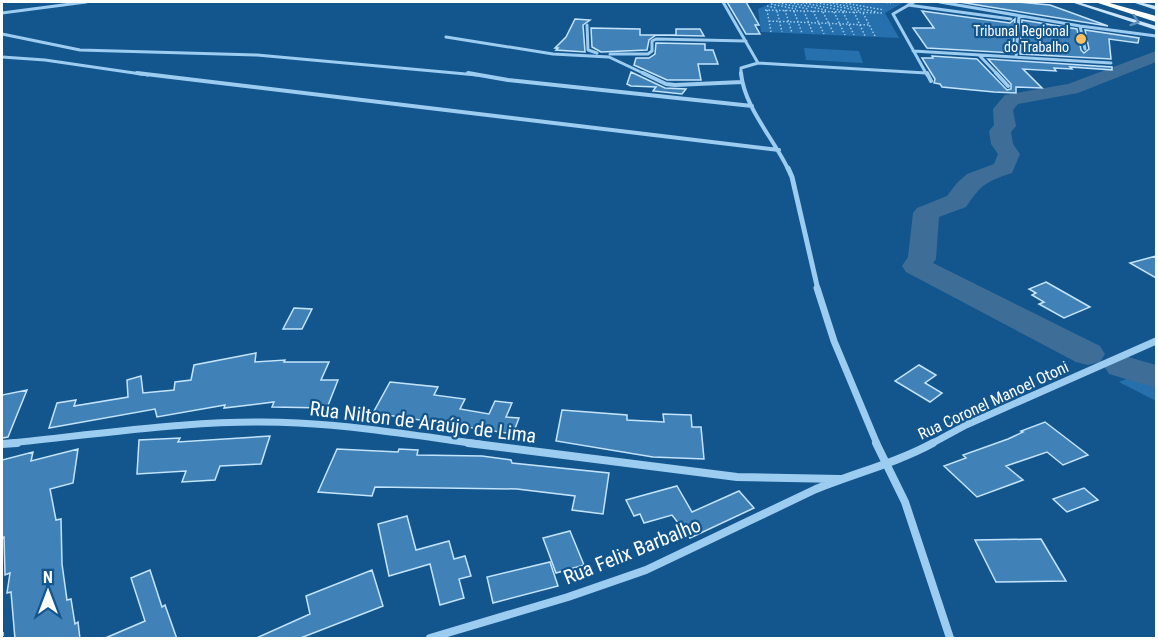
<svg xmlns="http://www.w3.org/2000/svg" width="1158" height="640" viewBox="0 0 1158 640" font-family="'Roboto Condensed',sans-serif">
<rect width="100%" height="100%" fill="#13568e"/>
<path fill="#2570ad" d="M773 2H904L885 13 899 38 761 32 758 9Z
M804 48 859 51 863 63 806 60Z
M1156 367V401L1119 382Z"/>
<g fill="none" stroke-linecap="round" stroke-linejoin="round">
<path fill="#3e6e97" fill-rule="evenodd" d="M1156 51V62L1078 93 1018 104 1013 110 1016 126 1011 132 1013 144 1020 154 1012 173C985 182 982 184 966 207L939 217 936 259 933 263 1100 346 1105 354 1100 362 1088 365 1076 362 906 272 902 266 908 257 913 213 917 208 947 196 957 183 967 174 994 164 998 154 991 144 989 131 994 125 993 109 1005 95 1068 84Z
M1121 355 1156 365V388L1109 374 1104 366 1109 358Z"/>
</g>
<path fill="#4082b8" stroke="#c4e3fc" stroke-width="1.5" d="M727 2H746L759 25H755L760 34H746Z
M959 2H1018L1050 5 1108 26Z
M922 11 1010 23 1015 19 1013 53 927 48 913 28H934Z
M575 19 590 20 583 25 585 52 556 50 558 48H555L566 37Z
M1022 20 1077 29 1081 50 1084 53 1089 49 1085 30 1139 38 1138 43 1109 39 1111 59 1020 54Z
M591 28 640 29V35H676V29H700L704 36 656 35 649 40 647 50 601 52 592 47Z
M656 43 705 44V50H713L718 64H698L701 80H667L634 65 636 58H649L655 54Z
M932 56 977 59 1007 90 1011 89V84L988 59 1112 67V70L1070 67 1072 69 1054 68 1056 71 1023 69 1042 88 1016 87V93L994 92 942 87 940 84 934 83 935 79 922 58H933Z
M631 72 665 88 686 89 682 94 653 91 656 87 631 86 627 84Z
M1156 256V278L1130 263Z
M1046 282 1090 307 1064 318 1039 304 1044 302 1032 295 1036 293 1029 289Z
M294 308 312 309 302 329H283Z
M256 353 255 362 285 360 284 362H329L321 380H338L327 408 272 407 274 402 224 408 225 405 157 417 155 409 49 428 57 403 76 400 74 406 128 397 127 380 141 376 143 393 174 390 175 382 191 380 194 365Z
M919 365 936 375 925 383 942 393 930 402 895 381Z
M390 382 438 387 434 395 465 399 460 409 489 414 495 401 512 403 506 417 519 418 513 434 373 413Z
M27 390 8 437 2 438V395Z
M562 410 627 415V420L664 422 663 414 691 415 692 427H701L704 459 653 457 556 441Z
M1045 422 1088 455 1063 465 1047 452 1006 466 1023 480 977 497 944 466 966 458 963 455 1008 439 1023 432 1021 431Z
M270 436 261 464 220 466 215 480 182 482 186 471 137 474 139 440 180 438 178 442Z
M78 449 73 483 50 489 56 520 61 519 62 564 67 600 71 599 75 624 78 622 80 639H15L11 592 7 593 10 573 5 575 4 537 2 538V460L33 452 31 461Z
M337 449 398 452 399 449 418 450 417 455 482 456 511 460 512 463 609 473 603 514 572 510 575 496 517 489 375 487 372 496 318 492Z
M677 486 692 512 739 491 754 508 690 538 672 515 644 523 640 514 634 516 626 500Z
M1084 488 1098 500 1067 512 1053 499Z
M407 516 416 550 449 541 454 559 465 556 471 576 459 579 464 598 440 605 430 564 389 576 378 524Z
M570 531 584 565 556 573 543 538Z
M1041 539 1066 581 996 582 975 540Z
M550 562 558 586 493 603 487 577Z
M150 570 162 607 165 605 177 639H103L145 621 131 578Z
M372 570 383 606 298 639H254L310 614 306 596Z"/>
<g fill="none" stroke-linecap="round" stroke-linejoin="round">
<path stroke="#9dccf1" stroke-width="1.5" stroke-dasharray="1.5 2" stroke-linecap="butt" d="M775 2 808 9
M787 2 826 10
M799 2 845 11
M813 2 861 11
M826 2 877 12
M839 2 884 10
M883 2 891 3
M771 4 796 9
M767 6 777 8
M765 10 883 13
M767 10 771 32
M785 10 792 33
M777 11 782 32
M794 11 802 33
M804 11 813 34
M813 11 824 34
M823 12 834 34
M834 12 845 35
M843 12 854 35
M854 12 865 36
M863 13 875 36
M769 21 869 25"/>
<path stroke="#9dccf1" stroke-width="4" stroke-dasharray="4 6" stroke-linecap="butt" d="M2 632V638"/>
<path stroke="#9dccf1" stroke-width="3" d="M723 2 758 63
M914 2 893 14 927 75
M940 2 1080 26 1156 36
M908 5 1011 19
M2 13 86 2
M587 25 588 50 597 53
M1080 26 1085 49
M2 34 80 50 257 55 477 75
M446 37 553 54 609 57 647 75
M913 51 1111 63
M610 54H648L652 51V41L656 39 746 41
M979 55 998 75
M2 57 45 60 148 75
M1016 57 1019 16
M741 75V68L758 63 926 73"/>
<path stroke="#9dccf1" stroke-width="4" d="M137 73 779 150
M468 73 508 80 752 106
M643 73 666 84 675 85 742 82
M741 73C744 107 774 139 788 169
M927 73 931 81
M996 73 1008 86"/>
<path stroke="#9dccf1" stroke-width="5" d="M788 168 792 177 818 290"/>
<path stroke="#9dccf1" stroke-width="7" d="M817 288 834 341 877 444
M2 444C100 434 199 418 298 423 358 426 419 436 479 444
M931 444 966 425 1156 341"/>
<path stroke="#9dccf1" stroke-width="8" d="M468 443 737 477 840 479
M876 443 905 502 950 638
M2 444 17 443
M430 638 568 597 646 570 816 489C855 473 896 463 933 443"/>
<path fill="#cbe5fc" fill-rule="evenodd" d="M1071 2H1078L1156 26V30Z
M1132 2H1139L1156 6V10Z"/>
<path fill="#fff" fill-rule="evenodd" d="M1095 2H1106L1156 16V22Z"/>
</g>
<defs><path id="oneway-chevron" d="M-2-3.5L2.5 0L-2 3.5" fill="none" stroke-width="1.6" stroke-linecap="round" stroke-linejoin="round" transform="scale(1.5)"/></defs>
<use stroke="#5d8fba" href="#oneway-chevron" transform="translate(1135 21) rotate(18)"/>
<circle fill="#ffbf5d" stroke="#13568e" stroke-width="2" cx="1081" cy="39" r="6"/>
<g text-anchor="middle" stroke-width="4.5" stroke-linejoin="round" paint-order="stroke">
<g font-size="14" fill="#fff" stroke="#13568e" text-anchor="end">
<text x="1069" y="36">Tribunal Regional<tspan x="1069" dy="16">do Trabalho</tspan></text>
</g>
<g font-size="16" fill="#fff" stroke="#13568e">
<text transform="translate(993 400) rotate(-25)" y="6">Rua Coronel Manoel Otoni</text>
</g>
<g font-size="20" fill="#fff" stroke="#13568e">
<text transform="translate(423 422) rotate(7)" y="7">Rua Nilton de Araújo de Lima</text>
<text transform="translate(632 551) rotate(-22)" y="7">Rua Felix Barbalho</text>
</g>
</g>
<rect width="1158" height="640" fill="none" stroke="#ffffff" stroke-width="6"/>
<g transform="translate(48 592)" stroke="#13568e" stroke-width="4.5" paint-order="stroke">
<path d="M0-4.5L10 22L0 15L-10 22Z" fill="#ffffff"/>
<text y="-9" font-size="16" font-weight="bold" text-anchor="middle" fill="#ffffff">N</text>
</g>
</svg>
